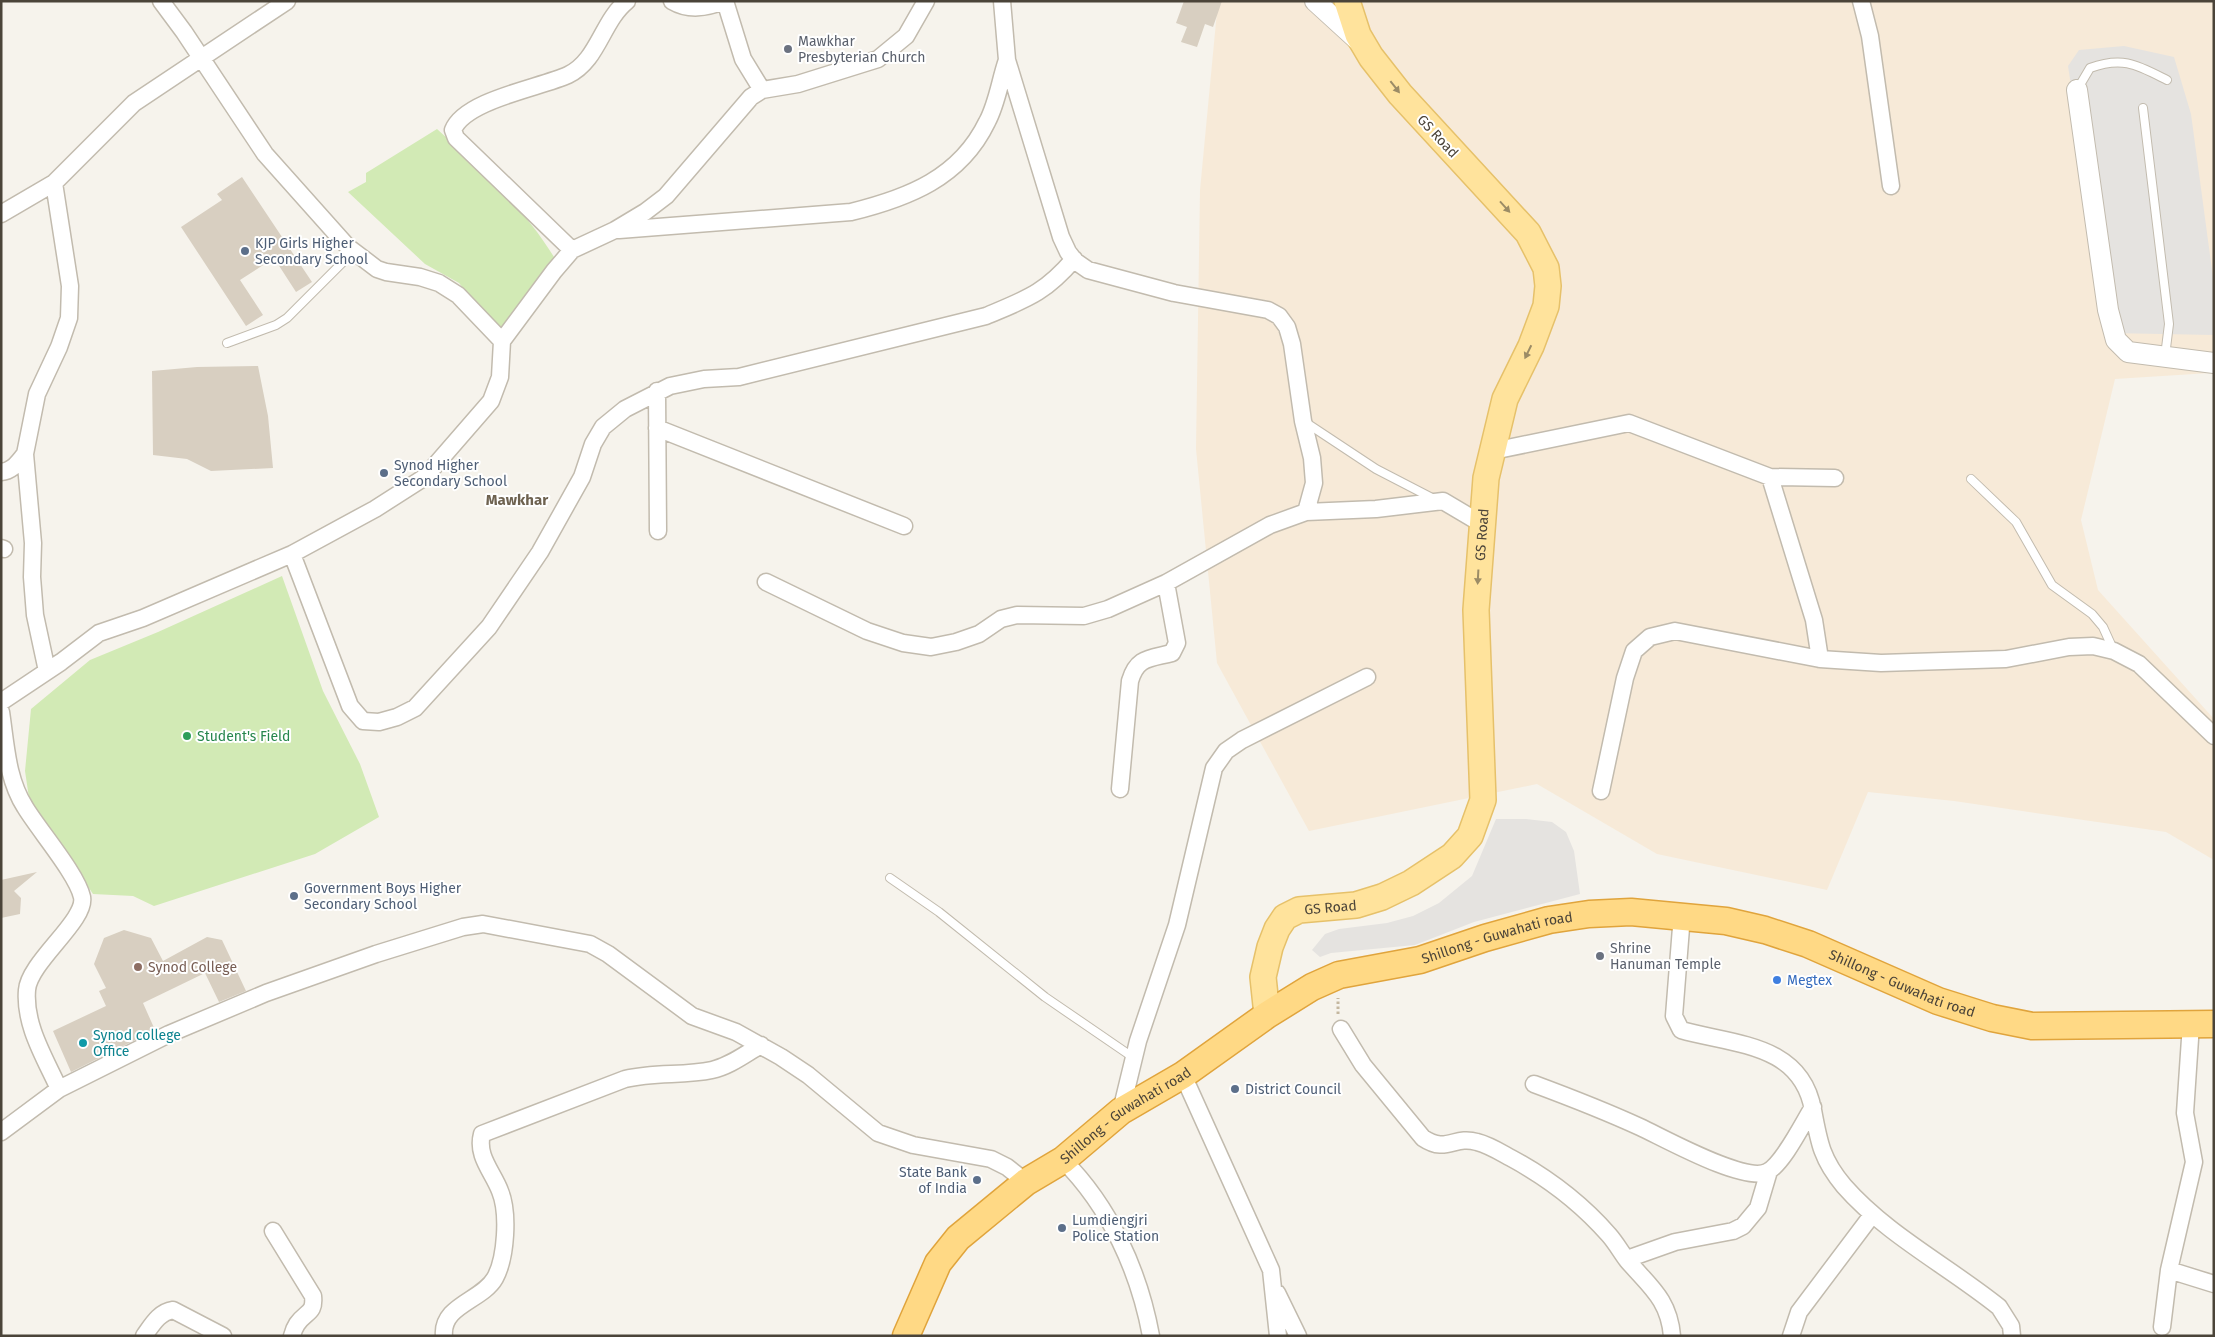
<svg xmlns="http://www.w3.org/2000/svg" width="2215" height="1337" viewBox="0 0 2215 1337" font-family="'Fira Sans',sans-serif">
<rect width="100%" height="100%" fill="#f6f3ec"/>
<path fill="#f7ead8" d="M1218 1H2214V359L2210 373 2115 379 2081 520 2098 590 2214 719V860L2166 832 1954 801 1868 792 1827 890 1657 854 1537 784 1309 831 1217 663 1196 449 1200 190Z"/>
<path fill="#d2eab5" d="M437 129C481 169 526 209 557 262L500 333 459 283 425 264 348 192 366 182V173Z
M282 576 323 691 360 764 379 817 315 854 154 906 133 896 93 894 29 798 25 771 31 709 90 660 158 632Z"/>
<path fill="#e5e3e0" d="M2124 46 2174 57 2191 114 2214 285V335L2109 333 2068 66 2079 50Z
M1496 819H1526L1552 822 1566 832 1574 851 1580 894 1474 922 1415 945 1331 953 1320 957 1312 950 1325 934 1339 929 1387 923 1413 916 1439 903 1472 876Z"/>
<path fill="#d8cfc1" d="M1184 1H1222L1213 27 1205 24 1197 47 1181 42 1187 27 1176 23Z
M242 177 312 282 296 292 274 258 240 280 263 315 246 326 181 227 222 200 217 194Z
M258 366 268 416 273 468 211 471 187 459 153 455 152 371 197 367Z
M37 872 14 891 21 898 20 914 1 918V880Z
M124 930 151 938 163 961 207 937 222 940 246 991 219 1002 205 973 143 1003 155 1030 71 1072 53 1031 106 1006 99 991 106 988 94 964 104 938Z"/>
<g fill="none" stroke-linecap="round" stroke-linejoin="round">
<g stroke="#c2bbae" stroke-width="10">
<path id="service" d="M2077 90 2090 68C2123 56 2137 65 2167 80
M2143 108 2169 324 2165 356
M227 343 276 325 287 318 354 251
M1305 422 1376 469 1434 499
M1971 479 2016 522 2052 585 2092 614 2103 627 2113 649
M890 878 939 912 1045 997 1134 1058"/>
</g>
<g stroke="#c2bbae" stroke-width="19">
<path id="minor" d="M161 1 184 32 265 154 348 247 377 269 386 272 420 277 439 283 458 295 502 341
M672 1C689 11 706 8 724 1
M725 1 743 59 762 90
M1002 1 1007 60 1061 237 1068 252 1075 261 1088 270 1174 293 1268 310 1279 316 1287 327 1292 344 1303 421 1312 458 1314 483 1306 512
M1861 1 1870 36 1891 186
M1 214 54 183 134 103 287 1
M619 230 851 212C908 198 960 178 987 122 997 104 1000 80 1007 60
M572 250 456 138 453 130C465 100 539 88 568 75 598 61 602 21 627 1
M657 391 658 531
M657 428 904 526
M1493 451 1629 423 1770 477 1835 478
M1 472C13 471 18 462 25 454
M1770 477 1814 620 1820 659
M1 548 4 549
M292 554 350 706 363 721 379 722 397 717 415 708 489 627 540 552 582 477 593 444 603 427 625 409 670 386 704 379 739 377 986 316C1026 299 1044 294 1074 259
M766 582 867 631 903 643 931 647 956 642 979 634 1001 619 1017 615 1084 616 1108 609 1166 583 1270 525 1306 512 1376 509 1443 501 1482 524
M47 671 35 615 32 577 33 543 25 454 37 394 59 347 69 318 70 286 54 183
M1 702 61 662 99 633 143 618 292 554 375 509 425 477 491 401 500 377 502 341 554 271 572 250 615 230 645 212 666 196 751 97 762 90 798 84 878 59 906 36 926 1
M1 712C6 745 7 779 25 807 38 829 77 874 82 897 87 920 29 962 27 990 24 1025 45 1058 59 1089
M1120 789 1130 681C1137 657 1149 659 1172 653L1177 643 1166 583
M1601 791 1625 678 1634 651 1650 637 1675 631 1820 659 1881 663 2006 659 2069 647 2093 646 2114 651 2139 664 2214 736
M1682 915 1674 1016 1681 1030C1734 1045 1801 1043 1813 1110 1819 1143 1822 1160 1844 1186 1887 1235 1948 1266 1999 1307L2011 1326 2012 1336
M1341 1029 1363 1065 1423 1138C1447 1154 1454 1135 1477 1142 1489 1145 1500 1152 1511 1158 1548 1178 1581 1203 1609 1235 1616 1243 1621 1252 1627 1260 1649 1286 1669 1299 1672 1336
M1183 1075 1271 1270 1278 1336
M1534 1084C1569 1097 1605 1111 1640 1127 1664 1138 1744 1183 1767 1172 1783 1164 1803 1123 1813 1107
M1121 1111 1138 1041 1177 925 1214 768 1226 751 1242 740 1367 677
M1 1132 59 1089 169 1034 266 993 376 954 463 927 483 924 590 944 608 954 692 1016 736 1032 781 1057 808 1075 878 1133 913 1145 991 1159 1007 1167 1026 1182
M1063 1160C1110 1207 1139 1271 1151 1336
M273 1231 313 1296C315 1314 306 1311 297 1324 295 1327 293 1332 292 1336
M1627 1259 1675 1242 1733 1231 1743 1226 1758 1208 1769 1171
M2169 1270 2214 1284
M1277 1293 1298 1336
M2162 1327 2169 1270 2194 1162 2185 1113 2191 1024
M144 1336C152 1325 159 1312 173 1310L223 1336
M444 1336C441 1305 482 1301 495 1278 506 1258 509 1213 500 1191 493 1172 476 1156 482 1134L625 1079C655 1072 684 1076 712 1070 730 1066 745 1054 761 1045
M1791 1336 1799 1312 1872 1215"/>
</g>
<g stroke="#c2bbae" stroke-width="22">
<path id="tertiary" d="M1315 1 1361 43
M2077 90 2108 310 2116 340 2128 352 2214 363"/>
</g>
<g stroke="#e6c16a" stroke-width="28">
<g id="primary">
<path id="s1" d="M1267 1015 1263 977 1270 947 1277 929 1285 917 1299 910 1356 905 1382 897 1411 883 1452 856 1470 836 1483 800 1476 610 1486 478 1505 399 1531 346 1546 306 1548 286 1546 268 1528 233 1400 94 1371 57 1358 35 1347 1"/>
</g>
</g>
<g stroke="#e0a43c" stroke-width="29">
<g id="trunk">
<path id="s2" d="M906 1336 938 1263 958 1238 1026 1182 1063 1160 1121 1111 1183 1075 1267 1015 1312 987 1339 975 1420 960 1485 938 1549 920 1589 914 1631 912 1726 921 1765 930 1808 944 1938 1001 1992 1018 2032 1026 2214 1024"/>
</g>
</g>
<path stroke="#c4b79f" stroke-width="3" stroke-dasharray="2.5 2.5" stroke-linecap="butt" d="M1338 1014V998"/>
<use href="#service" stroke="#fff" stroke-width="8"/>
<use href="#minor" stroke="#fff" stroke-width="16"/>
<use href="#tertiary" stroke="#fff" stroke-width="20"/>
<use href="#primary" stroke="#ffe39c" stroke-width="25"/>
<use href="#trunk" stroke="#ffd985" stroke-width="26"/>
</g>
<defs><path id="oneway-solid" d="M-6-.8H1V-3.2L6.5 0L1 3.2V.8H-6Z" transform="scale(1.25)"/></defs>
<g fill="#9c8c66">
<use href="#oneway-solid" transform="translate(1395 87) rotate(52)"/>
<use href="#oneway-solid" transform="translate(1505 207) rotate(48)"/>
<use href="#oneway-solid" transform="translate(1528 352) rotate(116)"/>
<use href="#oneway-solid" transform="translate(1478 577) rotate(93)"/>
</g>
<g fill="#6b7280" stroke="#fff" stroke-width="2">
<circle cx="788" cy="49" r="5"/>
<circle cx="1600" cy="956" r="5"/>
</g>
<g fill="#5c6f8a" stroke="#fff" stroke-width="2">
<circle cx="245" cy="251" r="5"/>
<circle cx="384" cy="473" r="5"/>
<circle cx="294" cy="896" r="5"/>
<circle cx="1235" cy="1089" r="5"/>
<circle cx="977" cy="1180" r="5"/>
<circle cx="1062" cy="1228" r="5"/>
</g>
<circle fill="#2e9e5b" stroke="#fff" stroke-width="2" cx="187" cy="736" r="5"/>
<circle fill="#8d6e63" stroke="#fff" stroke-width="2" cx="138" cy="967" r="5"/>
<circle fill="#3f7fe0" stroke="#fff" stroke-width="2" cx="1777" cy="980" r="5"/>
<circle fill="#0f9aa8" stroke="#fff" stroke-width="2" cx="83" cy="1043" r="5"/>
<g text-anchor="middle" stroke-width="4" stroke-linejoin="round" paint-order="stroke">
<g font-size="14" fill="#5b616d" stroke="#fff" text-anchor="start">
<text x="798" y="46">Mawkhar<tspan x="798" dy="16">Presbyterian Church</tspan></text>
<text x="1610" y="953">Shrine<tspan x="1610" dy="16">Hanuman Temple</tspan></text>
</g>
<g font-size="14" fill="#4b4439" stroke="#fff">
<text transform="translate(1438 136) rotate(47)" y="5">GS Road</text>
<text dy="5" stroke="none"><textPath href="#s1" startOffset="615">GS Road</textPath></text>
<text dy="5" stroke="none"><textPath href="#s1" startOffset="150">GS Road</textPath></text>
<text dy="5" stroke="none"><textPath href="#s2" startOffset="739">Shillong - Guwahati road</textPath></text>
<text dy="5" stroke="none"><textPath href="#s2" startOffset="1159">Shillong - Guwahati road</textPath></text>
<text dy="5" stroke="none"><textPath href="#s2" startOffset="320">Shillong - Guwahati road</textPath></text>
</g>
<g font-size="14" fill="#4e5e75" stroke="#fff" text-anchor="start">
<text x="255" y="248">KJP Girls Higher<tspan x="255" dy="16">Secondary School</tspan></text>
<text x="394" y="470">Synod Higher<tspan x="394" dy="16">Secondary School</tspan></text>
<text x="304" y="893">Government Boys Higher<tspan x="304" dy="16">Secondary School</tspan></text>
<text x="1245" y="1094">District Council</text>
<text x="967" y="1177" text-anchor="end">State Bank<tspan x="967" dy="16">of India</tspan></text>
<text x="1072" y="1225">Lumdiengjri<tspan x="1072" dy="16">Police Station</tspan></text>
</g>
<g font-size="14" fill="#27864d" stroke="#fff" text-anchor="start">
<text x="197" y="741">Student's Field</text>
</g>
<g font-size="14" fill="#785e54" stroke="#fff" text-anchor="start">
<text x="148" y="972">Synod College</text>
</g>
<g font-size="14" fill="#366cbe" stroke="#fff" text-anchor="start">
<text x="1787" y="985">Megtex</text>
</g>
<g font-size="14" fill="#0d838f" stroke="#fff" text-anchor="start">
<text x="93" y="1040">Synod college<tspan x="93" dy="16">Office</tspan></text>
</g>
<g font-size="15" font-weight="bold" fill="#6e6250" stroke="#fff">
<text x="517" y="505">Mawkhar</text>
</g>
</g>
<rect width="2215" height="1337" fill="none" stroke="#4b4439" stroke-width="5"/>
</svg>
